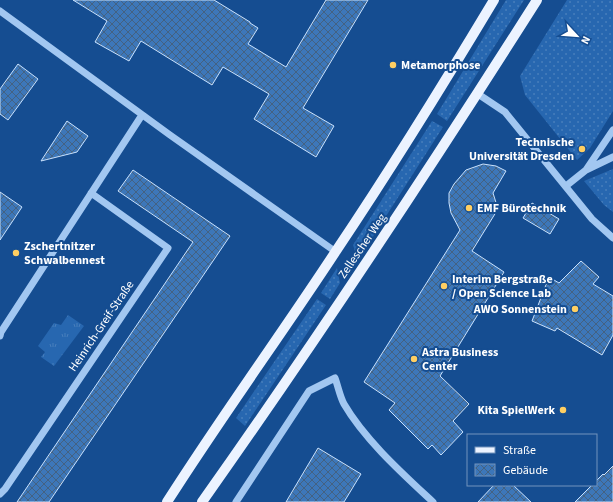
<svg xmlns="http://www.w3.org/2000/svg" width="613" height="502" viewBox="0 0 613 502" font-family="'Source Sans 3',sans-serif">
<defs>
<pattern id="grass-dots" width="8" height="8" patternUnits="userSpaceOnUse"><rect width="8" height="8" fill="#2767b0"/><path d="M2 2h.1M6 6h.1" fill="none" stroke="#477ebc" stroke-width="1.8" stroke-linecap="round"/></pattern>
<pattern id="park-tufts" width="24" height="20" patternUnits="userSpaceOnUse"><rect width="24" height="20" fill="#2767b0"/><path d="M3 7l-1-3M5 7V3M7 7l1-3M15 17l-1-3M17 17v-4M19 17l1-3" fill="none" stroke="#477ebc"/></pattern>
<pattern id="building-cross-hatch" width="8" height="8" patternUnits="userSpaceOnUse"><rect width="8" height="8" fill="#3d77b9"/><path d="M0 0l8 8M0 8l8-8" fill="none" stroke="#446282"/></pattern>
</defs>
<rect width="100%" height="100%" fill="#154d91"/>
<path fill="url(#grass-dots)" d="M506 0H524L447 121 437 114Z
M567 0H613V111L590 148 577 160 525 95 520 76Z
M432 121 443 127 358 260 353 245Z
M613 169V212L604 205 584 181Z
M337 268 340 283 330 299 321 293Z
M317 299 326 305 245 426 236 418Z"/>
<path fill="url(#park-tufts)" d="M68 315 84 326 54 366 41 357 45 352 38 346 54 323 61 325Z"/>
<path fill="url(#building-cross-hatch)" stroke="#c9e1fc" d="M73 0H214L250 22V23L258 28 248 44 286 67 326 0H368L303 108 334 126 316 157 254 119 269 94 223 67 212 85 141 41 129 61 95 42 107 21Z
M18 64 38 79 8 120 0 114V89Z
M67 121 88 136 77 152 41 161Z
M483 164 496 166 506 171 493 193 498 209 472 251 504 272 440 376 469 404 453 421 463 432 441 455 432 445 428 449 389 410 395 403 364 382 460 230 451 213 449 203V193L454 184 466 170Z
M133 170 230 236 49 502H17L193 242 118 191Z
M0 192 22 207 0 240Z
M532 203 559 219 550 234 523 218Z
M581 261 599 277 593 284 613 296V335L602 355 557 328 555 331 532 321 549 277 559 283Z
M318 448 361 474 344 502H286Z
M613 466V502H575L592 485H596V481L603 474 604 475Z
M494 485H513L531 502H478Z"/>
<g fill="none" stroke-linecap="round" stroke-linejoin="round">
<path stroke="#a2c7f1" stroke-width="7" d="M0 11 170 135 336 252
M478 94 505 112 592 219 613 238
M586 170 613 130
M566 186 586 170 613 157
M0 336 1 332 142 115
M0 494 5 489 168 248 91 193
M236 502 309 391 335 378C338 386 340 397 344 404 365 440 403 474 433 502"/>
<path stroke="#ecf3ff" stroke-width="10" d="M167 502C221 417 281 335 336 251 391 169 443 85 494 0
M202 502C318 338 429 170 537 0"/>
</g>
<g fill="#ffcf62" stroke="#154d91" stroke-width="1.5">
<circle cx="393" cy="65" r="4"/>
<circle cx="582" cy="149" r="4"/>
<circle cx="469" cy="208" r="4"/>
<circle cx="16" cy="253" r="4"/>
<circle cx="444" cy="286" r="4"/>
<circle cx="575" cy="309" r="4"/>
<circle cx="414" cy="359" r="4"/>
<circle cx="563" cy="410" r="4"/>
</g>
<g text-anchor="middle" stroke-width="4" stroke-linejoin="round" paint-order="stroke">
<g font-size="12" font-weight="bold" fill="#fff" stroke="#154d91" text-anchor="start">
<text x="401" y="69">Metamorphose</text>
<text x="574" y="146" text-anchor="end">Technische<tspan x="574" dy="14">Universität Dresden</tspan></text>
<text x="477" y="212">EMF Bürotechnik</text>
<text x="24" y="250">Zschertnitzer<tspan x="24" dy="14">Schwalbennest</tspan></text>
<text x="452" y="283">Interim Bergstraße<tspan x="452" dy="14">/ Open Science Lab</tspan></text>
<text x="567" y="313" text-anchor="end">AWO Sonnenstein</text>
<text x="422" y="356">Astra Business<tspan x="422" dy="14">Center</tspan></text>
<text x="555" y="414" text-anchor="end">Kita SpielWerk</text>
</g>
<g font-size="12" fill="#fff" stroke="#154d91">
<text transform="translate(362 246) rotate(-56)" y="4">Zellescher Weg</text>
<text transform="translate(101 326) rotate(-56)" y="4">Heinrich-Greif-Straße</text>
</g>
</g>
<rect x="467" y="434" width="130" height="52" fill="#154d91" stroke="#7394bd"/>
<rect x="475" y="447" width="20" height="6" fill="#ecf3ff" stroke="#7394bd"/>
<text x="503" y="454" font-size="12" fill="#ffffff">Straße</text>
<rect x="475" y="464" width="20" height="12" fill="url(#building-cross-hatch)" stroke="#7394bd"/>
<text x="503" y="474" font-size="12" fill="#ffffff">Gebäude</text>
<g transform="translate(577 36) rotate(116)" stroke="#154d91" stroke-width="3" paint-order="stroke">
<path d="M0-3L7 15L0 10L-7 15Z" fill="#ffffff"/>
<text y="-6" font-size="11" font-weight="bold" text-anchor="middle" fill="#ffffff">N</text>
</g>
</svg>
